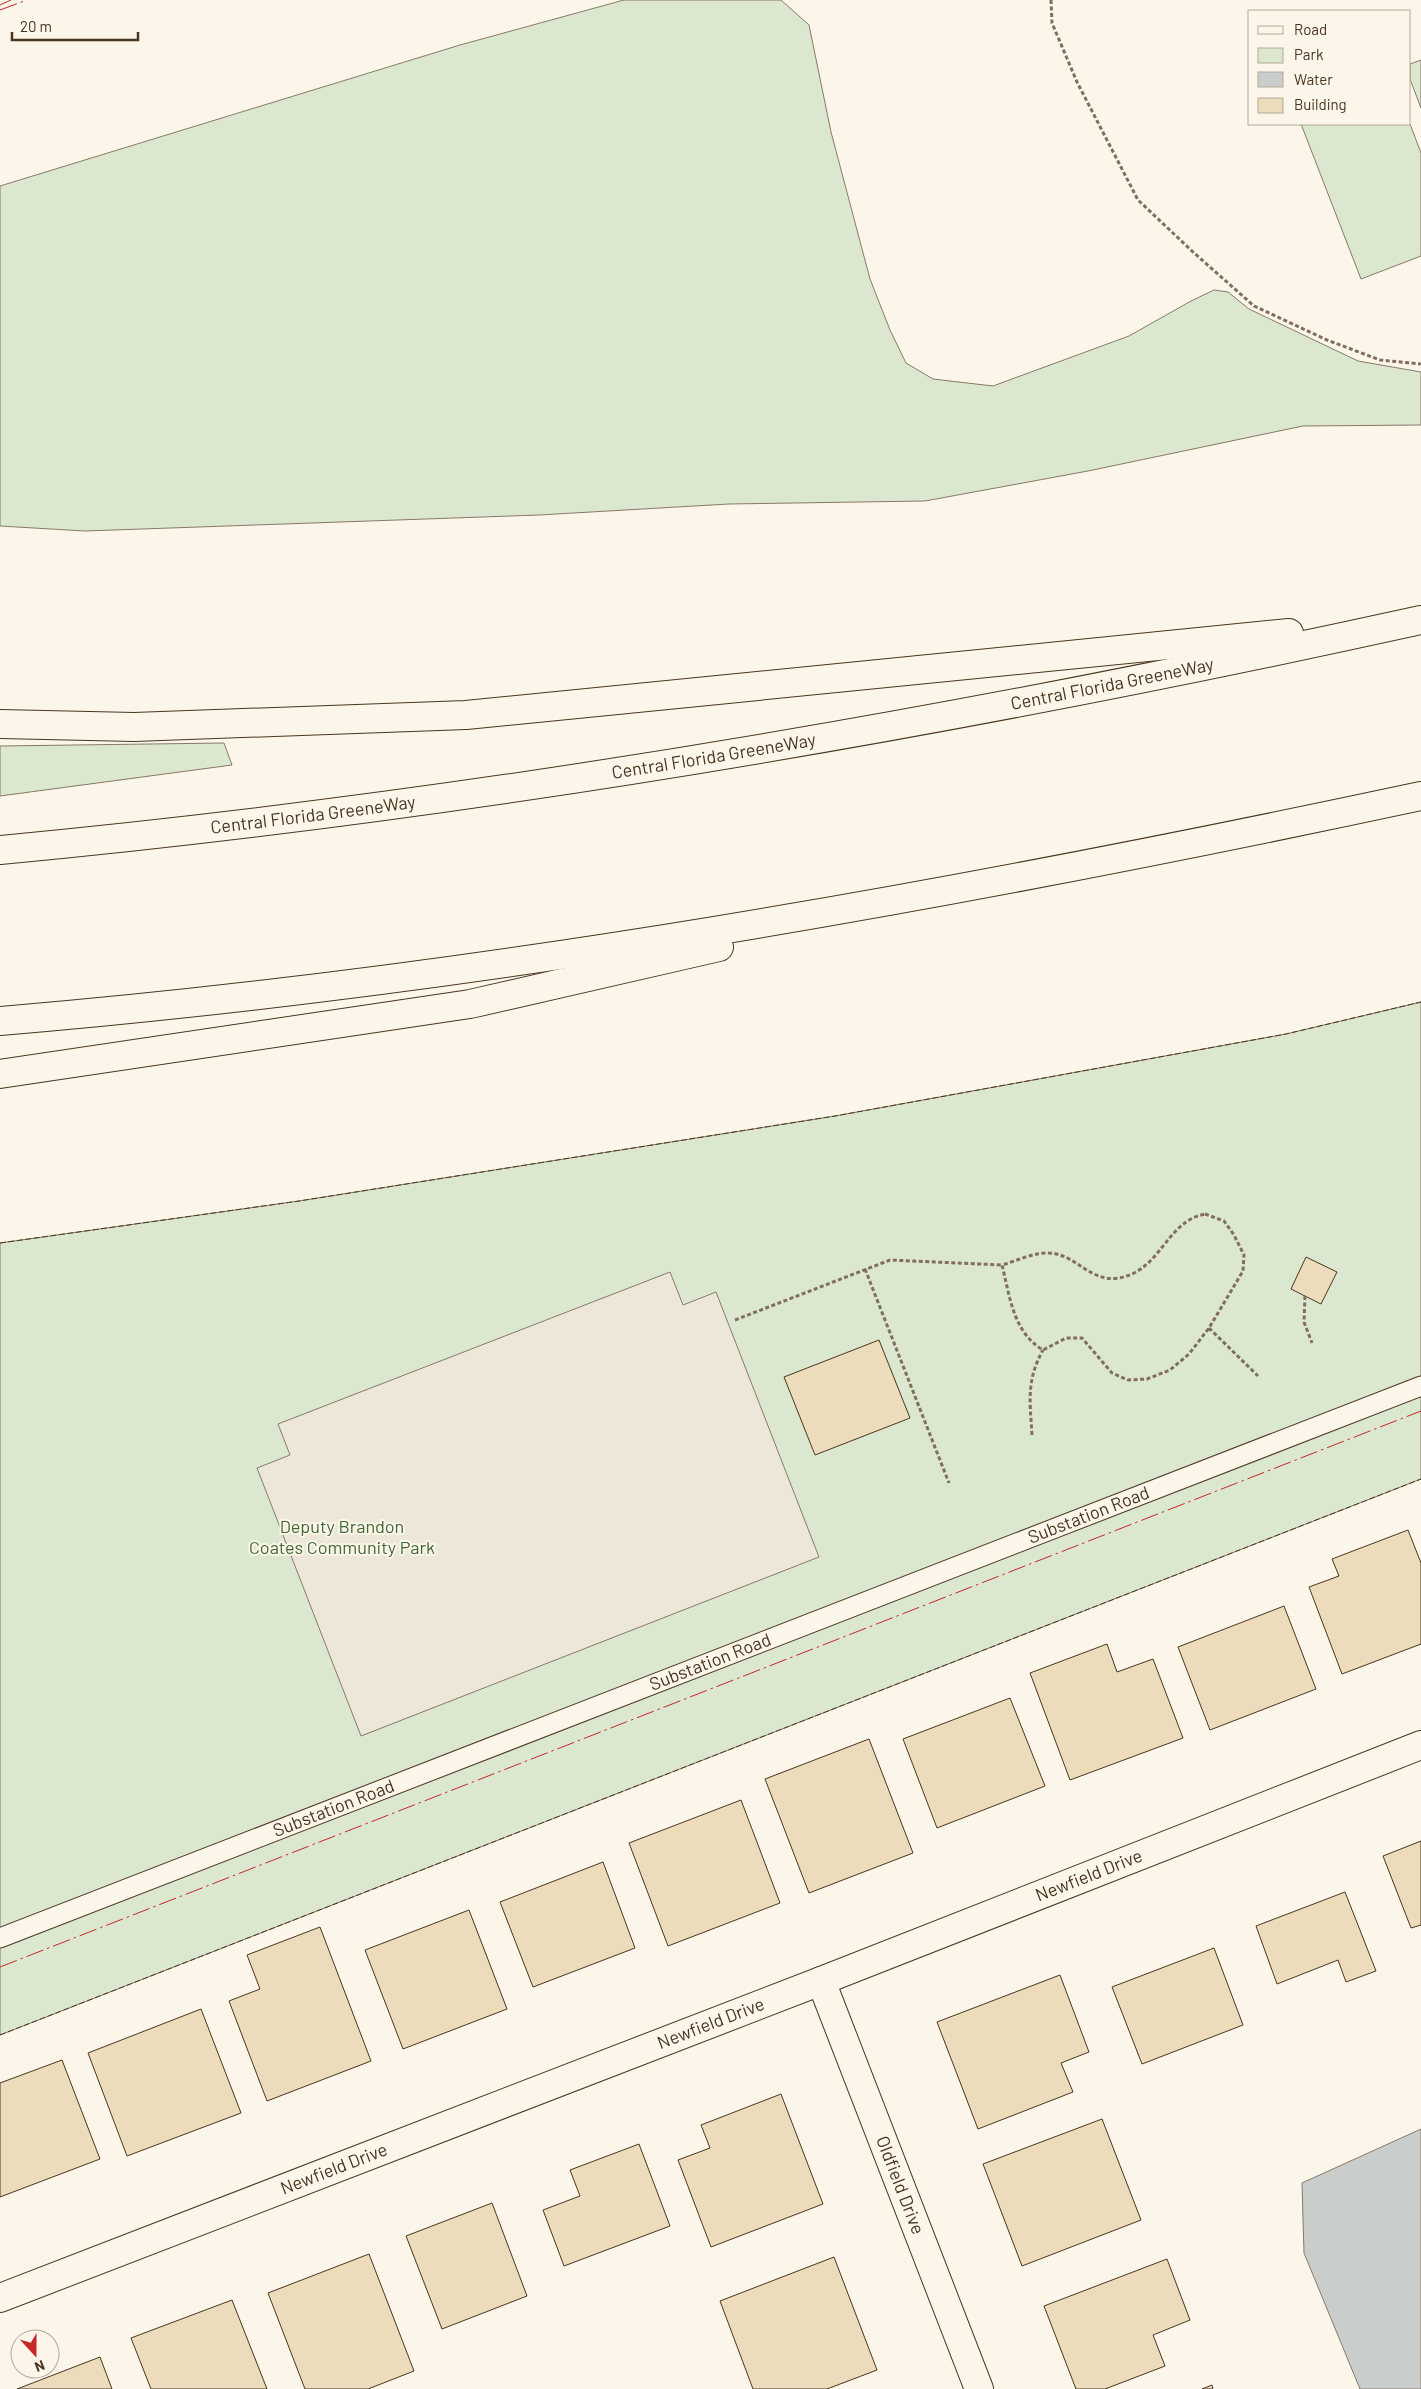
<svg xmlns="http://www.w3.org/2000/svg" width="1421" height="2389" viewBox="0 0 1421 2389" font-family="Barlow,sans-serif">
<rect width="100%" height="100%" fill="#fbf6e9"/>
<path fill="#dce7d0" stroke="#887966" d="M624 0H781L809 25 831 132 870 279 890 330 906 363 933 379 993 386 1129 336 1191 301 1214 290 1228 292 1249 309 1358 361 1421 372V425L1303 426 1088 471 925 501 729 504 539 515 85 531 0 526V186L460 45Z
M1421 60V108L1410 79V64Z
M1301 124H1410L1421 153V256L1361 279Z
M224 743 232 765 0 796V746Z
M1421 1002V1479L0 2035V1243L299 1201 835 1116 1286 1034Z"/>
<path fill="#ede7d9" stroke="#887966" d="M670 1272 683 1305 716 1292 819 1557 361 1736 257 1468 290 1455 278 1424Z"/>
<path fill="#c9cecd" stroke="#887966" d="M1421 2129V2389H1360L1304 2253 1302 2183Z"/>
<path fill="#ecdcbc" stroke="#4a3520" d="M1306 1257 1337 1272 1321 1304 1291 1289Z
M879 1340 910 1418 815 1455 784 1377Z
M1408 1530 1421 1563V1644L1342 1674 1309 1587 1339 1576 1332 1559Z
M1284 1606 1316 1689 1210 1730 1178 1647Z
M1107 1644 1117 1672 1153 1659 1183 1738 1070 1780 1030 1673Z
M1010 1698 1045 1786 937 1828 903 1739Z
M869 1739 913 1853 809 1893 765 1779Z
M741 1800 780 1903 668 1946 629 1843Z
M1421 1841V1925L1411 1928 1383 1856Z
M603 1862 635 1948 533 1987 500 1902Z
M1345 1892 1376 1971 1346 1982 1338 1960 1277 1984 1256 1926Z
M469 1910 507 2009 403 2049 365 1950Z
M320 1927 371 2061 267 2101 229 2001 260 1989 247 1955Z
M1214 1948 1243 2025 1142 2064 1112 1987Z
M1060 1975 1089 2052 1061 2063 1073 2092 978 2129 937 2022Z
M201 2009 241 2113 127 2156 88 2053Z
M62 2060 100 2159 0 2197V2083Z
M781 2094 823 2204 711 2247 678 2160 710 2148 701 2125Z
M1102 2119 1141 2220 1022 2266 983 2164Z
M639 2144 670 2226 564 2266 543 2210 580 2196 570 2170Z
M492 2203 527 2296 442 2329 406 2236Z
M369 2254 414 2371 368 2389H305L268 2293Z
M834 2257 877 2370 827 2389H753L720 2301Z
M1167 2259 1190 2320 1153 2335 1165 2366 1105 2389H1076L1044 2306Z
M232 2300 267 2389H151L131 2338Z
M100 2357 112 2389H17Z
M1212 2385 1213 2389H1202Z"/>
<g fill="none" stroke-linecap="round" stroke-linejoin="round">
<g stroke="#4a3520" stroke-width="21">
<g id="lane">
<path id="s1" d="M0 1938 1421 1386"/>
</g>
</g>
<g stroke="#4a3520" stroke-width="30">
<g id="street">
<path id="s2" d="M821 1981 979 2389"/>
<path id="s3" d="M0 2298 821 1981 1421 1745"/>
</g>
</g>
<g stroke="#4a3520" stroke-width="30">
<g id="highway">
<path d="M0 724 134 727 466 715 1289 633"/>
<path id="s4" d="M0 850C478 805 952 723 1421 620"/>
<path d="M0 1021C478 981 952 896 1421 796"/>
<path d="M0 1074 470 1004 719 947"/>
</g>
</g>
<path stroke="#7f6f5c" stroke-width="3" stroke-dasharray="4 2.5" stroke-linecap="butt" d="M1051 0 1052 23 1077 82 1138 200 1193 252 1254 306 1327 340 1380 360 1421 364
M1205 1214 1224 1221 1234 1235 1244 1255 1243 1271 1209 1328 1189 1354 1170 1370 1147 1379 1128 1380 1112 1373 1082 1338H1066L1043 1350C1013 1332 1010 1297 1002 1265 1016 1261 1035 1252 1049 1253 1076 1254 1090 1283 1119 1278 1162 1270 1165 1222 1205 1214Z
M865 1269 949 1483
M1305 1296 1304 1322 1312 1343
M735 1320 890 1260 1002 1265
M1209 1328 1258 1376
M1032 1435C1030 1401 1026 1381 1043 1350"/>
<use href="#lane" stroke="#fbf6e9" stroke-width="19"/>
<use href="#street" stroke="#fbf6e9" stroke-width="28"/>
<use href="#highway" stroke="#fbf6e9" stroke-width="28"/>
<path stroke="#4a3520" stroke-width="1" stroke-dasharray="6 2.5" stroke-linecap="butt" d="M0 1243 299 1201 835 1116 1286 1034 1421 1002
M0 2035 1421 1479"/>
<path stroke="#c62828" stroke-width="1" stroke-dasharray="18 4 2.5 4" stroke-linecap="butt" d="M0 5 11 0
M0 10 27 0
M0 1967 1421 1411"/>
</g>
<g text-anchor="middle" stroke-width="4" stroke-linejoin="round" paint-order="stroke">
<g font-size="18" fill="#4a3520" stroke="#fbf6e9">
<text dy="6" stroke="none"><textPath href="#s4" startOffset="1125">Central Florida GreeneWay</textPath></text>
<text dy="6" stroke="none"><textPath href="#s4" startOffset="720">Central Florida GreeneWay</textPath></text>
<text dy="6" stroke="none"><textPath href="#s4" startOffset="315">Central Florida GreeneWay</textPath></text>
<text dy="6" stroke="none"><textPath href="#s1" startOffset="1168">Substation Road</textPath></text>
<text dy="6" stroke="none"><textPath href="#s1" startOffset="762">Substation Road</textPath></text>
<text dy="6" stroke="none"><textPath href="#s1" startOffset="358">Substation Road</textPath></text>
<text dy="6" stroke="none"><textPath href="#s3" startOffset="1168">Newfield Drive</textPath></text>
<text dy="6" stroke="none"><textPath href="#s3" startOffset="762">Newfield Drive</textPath></text>
<text dy="6" stroke="none"><textPath href="#s3" startOffset="358">Newfield Drive</textPath></text>
<text dy="6" stroke="none"><textPath href="#s2" startOffset="219">Oldfield Drive</textPath></text>
</g>
<g font-size="18" fill="#436837" stroke="#fbf6e9">
<text x="342" y="1533">Deputy Brandon<tspan x="342" dy="21">Coates Community Park</tspan></text>
</g>
</g>
<rect x="1248" y="10" width="162" height="115" fill="#fbf6e9" stroke="#b4a999"/>
<rect x="1258" y="26" width="25" height="8" fill="#fbf6e9" stroke="#b4a999"/>
<text x="1294" y="35" font-size="15" fill="#4a3520">Road</text>
<rect x="1258" y="48" width="25" height="15" fill="#dce7d0" stroke="#b4a999"/>
<text x="1294" y="60" font-size="15" fill="#4a3520">Park</text>
<rect x="1258" y="72" width="25" height="15" fill="#c9cecd" stroke="#b4a999"/>
<text x="1294" y="85" font-size="15" fill="#4a3520">Water</text>
<rect x="1258" y="98" width="25" height="15" fill="#ecdcbc" stroke="#b4a999"/>
<text x="1294" y="110" font-size="15" fill="#4a3520">Building</text>
<g transform="translate(35 2354) rotate(159)"><circle r="24" fill="#fbf6e9" stroke="#b4a999"/>
<path d="M0-4L9 19L0 12L-9 19Z" fill="#c62828"/>
<text y="-8" font-size="14" font-weight="bold" text-anchor="middle" fill="#4a3520">N</text>
</g>
<path d="M12 32v8h126v-8" fill="none" stroke="#4a3520" stroke-width="2.5"/>
<text x="20" y="32" font-size="15" fill="#4a3520" stroke="#fbf6e9" stroke-width="4" paint-order="stroke">20 m</text>
</svg>
